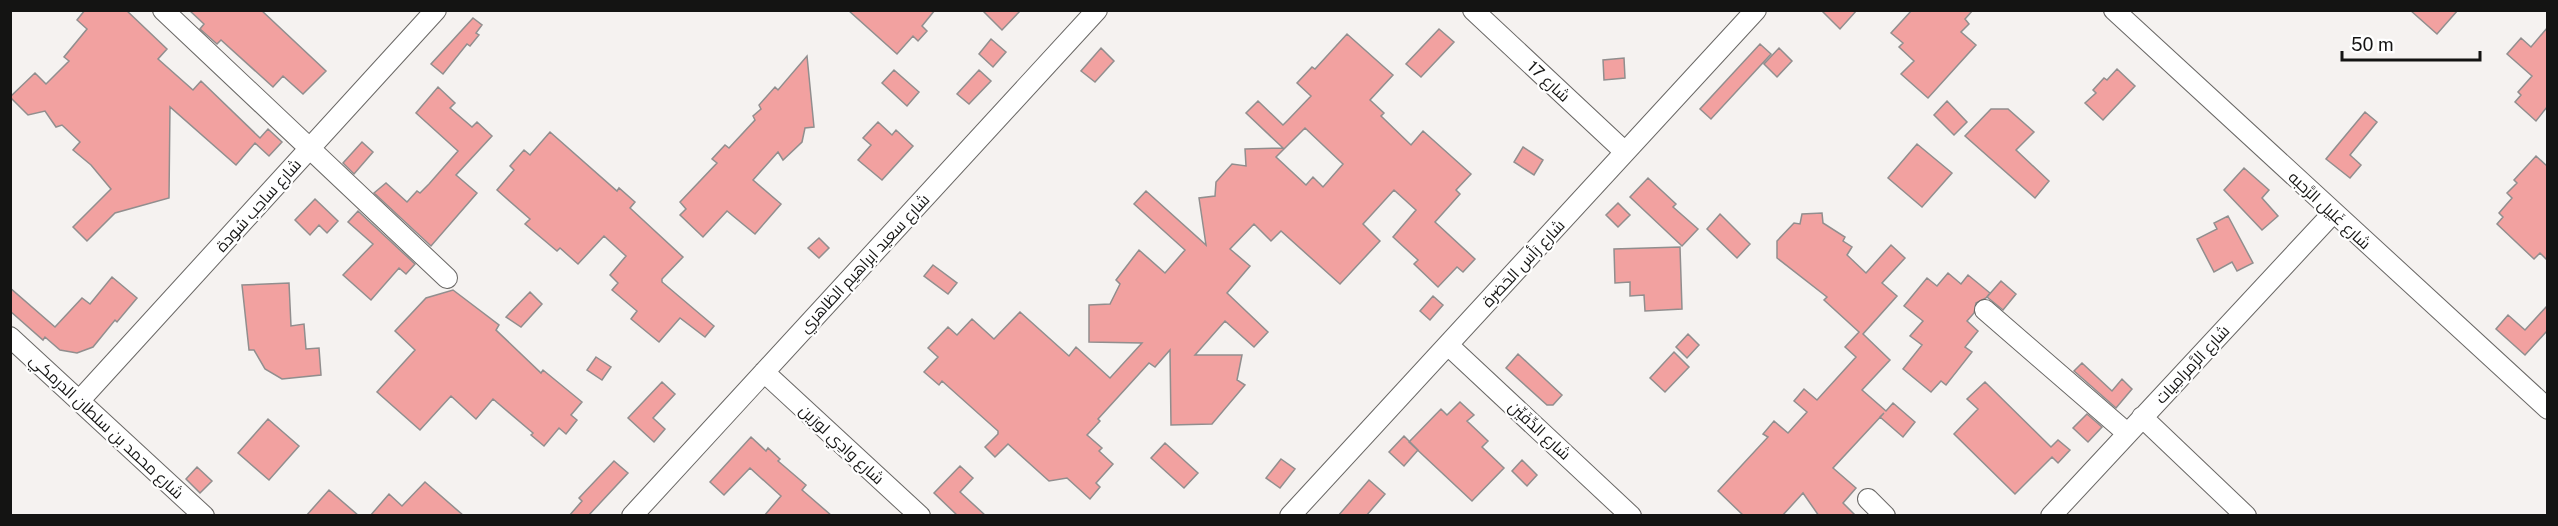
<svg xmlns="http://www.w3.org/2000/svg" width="2558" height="526" viewBox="0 0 2558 526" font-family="'Public Sans',Cairo,sans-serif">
<rect width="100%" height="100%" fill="#f5f2f0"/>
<path fill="#f2a1a0" stroke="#918e8e" stroke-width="1.5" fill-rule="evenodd" d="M85 10H126L167 49 158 59 193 90 201 81 260 138 268 129 282 142 269 156 255 143 236 165 170 107 169 198 115 213 87 241 73 227 111 189 91 165 73 150 80 142 62 125 56 127 45 111 28 115 10 97 35 73 46 84 69 61 64 57 87 29 77 20Z
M189 10H261L326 71 303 94 283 76 273 87 221 40 217 44 200 29 204 24Z
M848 10H935L922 26 927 31 918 41 913 36 897 54Z
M982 10H1021L1002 30Z
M1821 10H1857L1840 29Z
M1912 10H1973L1965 19 1969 24 1961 32 1976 45 1928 98 1901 74 1914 61 1899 47 1903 43 1891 33Z
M2410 10H2458L2437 34Z
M473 18 482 25 476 33 479 35 470 46 467 44 443 74 431 64Z
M2547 28V107L2536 121 2515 102 2521 95 2518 92 2532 76 2507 54 2521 38 2531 47Z
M1439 29 1454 42 1421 77 1406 64Z
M1347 34 1393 75 1370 100 1384 113 1381 116 1411 145 1423 131 1471 174 1456 190 1460 194 1435 222 1475 259 1463 272 1457 267 1438 287 1414 264 1418 260 1393 237 1416 210 1394 190 1363 224 1380 241 1340 284 1281 231 1271 241 1254 224 1230 249 1250 266 1227 293 1268 332 1254 347 1225 321 1195 355H1242L1237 380 1245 385 1212 424 1171 425 1170 350 1155 367 1149 363 1098 419 1100 421 1087 435 1102 448 1099 451 1113 464 1096 483 1100 487 1090 499 1067 478 1049 481 1008 444 995 457 985 447 998 434V431L942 381 939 385 924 372 938 357 928 348 948 327 957 335 972 319 994 339 1020 312 1069 356 1076 347 1110 378 1142 343 1089 342V305L1110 304 1120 284 1116 280 1139 250 1165 273 1185 250 1134 204 1146 191 1206 245 1199 198 1215 196 1216 182 1232 164 1246 166 1245 149 1283 148 1246 113 1258 101 1283 125 1288 120 1311 96 1297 83 1312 67 1315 69ZM1305 128 1343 164 1323 187 1313 177 1306 185 1276 157Z
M991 39 1006 52 993 67 979 54Z
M1760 44 1771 54 1711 119 1700 109Z
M1101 48 1114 61 1095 82 1081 71Z
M1779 48 1792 61 1777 77 1764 64Z
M807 56 814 127 805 128 802 142 783 160 778 152 753 180 781 204 755 234 727 211 703 237 680 215 686 209 680 202 717 163 712 159 725 145 729 148 755 120 753 116 761 109 759 105 775 87 778 90Z
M1624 58 1625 78 1604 80 1603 60Z
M2117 69 2135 86 2103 120 2085 103 2096 93 2093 90 2104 78 2107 80Z
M894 70 919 92 907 106 882 83Z
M979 70 991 81 969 104 957 94Z
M438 87 455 103 450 108 472 127 477 122 492 136 456 175 477 193 431 246 374 193 386 183 407 202 417 191 420 193 429 184 458 151 416 113Z
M1947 101 1967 122 1954 135 1934 115Z
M1991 109H2008L2034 132 2016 150 2049 181 2035 198 1965 136Z
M2365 112 2377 122 2350 155 2361 165 2350 178 2326 159Z
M878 122 892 135 896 130 913 146 882 180 858 160 871 145 863 138Z
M550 132 617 191 619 188 635 202 630 208 683 257 662 279V282L714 326 705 337 680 318 659 342 631 319 637 311 612 290 618 283 610 275 626 256 604 236 578 264 560 248 557 251 525 224 530 219 497 190 514 170 510 166 524 150 530 155Z
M362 142 373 152 354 174 343 163Z
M1917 144 1952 173 1922 207 1888 178Z
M1523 147 1543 160 1534 175 1514 162Z
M2536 156 2547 166V260L2540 253 2534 259 2497 224 2503 217 2499 213 2512 198 2507 193 2517 183 2514 180Z
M2244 168 2269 190 2262 198 2278 216 2262 230 2224 190Z
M1648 178 1676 204 1673 207 1698 229 1682 246 1630 197Z
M315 199 338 221 327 233 319 225 310 235 295 220Z
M1618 203 1630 215 1618 227 1606 215Z
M358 211 415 264 406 274 399 268 371 300 343 275 373 244 348 222Z
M1822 213 1823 223 1845 237 1843 241 1852 247 1847 255 1866 273 1891 245 1905 258 1882 283 1897 296 1863 334 1890 360 1862 390 1886 411 1893 403 1915 422 1903 437 1880 417 1884 413 1833 468 1856 488 1843 503 1856 516H1819L1803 493 1782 516H1744L1718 491 1768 437 1763 434 1774 421 1788 433 1807 412 1794 401 1804 389 1817 400 1856 357 1845 347 1859 332 1824 300 1827 297 1777 258V241L1794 223 1800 224 1802 214Z
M1720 214 1750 244 1737 258 1707 229Z
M2228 216 2253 263 2237 271 2232 262 2214 272 2197 239 2217 229 2214 223Z
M819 238 829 248 819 258 808 248Z
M1680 247 1682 309 1645 311 1644 295 1630 296V282L1615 283 1614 249Z
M933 265 957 283 948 294 924 276Z
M1948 273 1961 284 1968 275 1990 293 1986 298 1976 303 1974 313 1967 321 1978 331 1965 347 1972 352 1946 385 1941 381 1931 392 1903 369 1922 345 1910 336 1923 321 1904 306 1927 278 1937 286Z
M112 277 137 298 117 322 115 320 93 347 77 353 60 350 45 337 43 340 10 311V288L55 327 82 298 90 304Z
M2001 281 2016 294 2003 310 1987 297Z
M289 283 291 326 304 324 306 349 319 348 321 375 282 379 265 369 254 350H249L242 285Z
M453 290 499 325 496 330 541 373 543 370 582 402 571 415 577 420 566 434 559 428 544 446 531 435 533 433 493 399 476 419 451 396 420 430 377 392 415 350 395 331 426 298Z
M530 292 542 304 521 327 506 317Z
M1433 296 1443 305 1430 320 1420 311Z
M2547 306V331L2525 355 2496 329 2508 315 2525 330Z
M1688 334 1699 345 1687 358 1676 347Z
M1674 352 1689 367 1665 392 1650 378Z
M1518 354 1562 395 1553 405H1547L1506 368Z
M596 357 611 367 602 380 587 370Z
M2082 363 2112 391 2122 379 2132 389 2116 408 2074 371Z
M662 382 675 394 653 418 665 429 654 442 628 418Z
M1985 382 2051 447 2058 440 2070 450 2058 463 2052 457 2015 494 1954 434 1978 409 1967 399Z
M1460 402 1474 415 1467 421 1488 441 1482 447 1504 468 1472 501 1409 442 1441 409 1447 415Z
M2087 414 2102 427 2088 442 2073 428Z
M268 419 299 446 269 480 238 453Z
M1404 436 1418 450 1404 466 1389 452Z
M751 437 766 451 768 448 780 459 778 461 806 485 802 490 832 516H764L781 496 750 468 724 495 710 482Z
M1165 443 1198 473 1184 488 1151 458Z
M1281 459 1295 469 1280 488 1266 478Z
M1522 460 1537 475 1527 486 1512 471Z
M614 461 628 473 588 516H569L582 501 579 498Z
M960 466 973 478 960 492 986 516H958L934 493Z
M197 467 212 481 200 493 186 479Z
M1369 480 1385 494 1366 516H1338Z
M425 482 464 516H370L389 494 402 506Z
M329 490 359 516H306Z"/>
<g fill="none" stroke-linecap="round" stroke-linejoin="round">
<g stroke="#696765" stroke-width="22">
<path id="minor" d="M163 10 447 278
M1473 10 1625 152
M2114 10 2548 409
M1985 310 2127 433
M10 337 204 516
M1448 345 1631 516
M764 372 920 516
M80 400 436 10
M2142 417 2246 516
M1868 499 1885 516
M632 516 1097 10
M1290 516 1756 10
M2051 516 2333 213"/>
</g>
<use href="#minor" stroke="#fff" stroke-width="20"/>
</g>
<g text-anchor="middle" stroke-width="4.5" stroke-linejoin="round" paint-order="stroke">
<g font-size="16" fill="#141413" stroke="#fff">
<text transform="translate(1549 81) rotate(43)" y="6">شارع 17</text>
<text transform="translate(258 205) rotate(-48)" y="6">شارع ساحِب سُودة</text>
<text transform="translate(2330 210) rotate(43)" y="6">شارع غَلِيل الرَّحبه</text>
<text transform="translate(864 263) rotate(-47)" y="6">شارع سعيد ابراهيم الظاهري</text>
<text transform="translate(1523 263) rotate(-47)" y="6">شارع رَأس الحَضرة</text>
<text transform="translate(2192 364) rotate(-47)" y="6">شارع الرَّمرامِيات</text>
<text transform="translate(107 426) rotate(43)" y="6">شارع محمد بن سلطان الدرمكي</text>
<text transform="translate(1540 430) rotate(43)" y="6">شارع الدِّفَيِّن</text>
<text transform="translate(842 444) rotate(43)" y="6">شارع وادِي لورَين</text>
</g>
</g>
<rect width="2558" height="526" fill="none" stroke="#141413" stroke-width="24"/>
<path d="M2342 51v9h138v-9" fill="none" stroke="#141413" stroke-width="3"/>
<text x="2351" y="51" font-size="18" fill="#141413" stroke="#ffffff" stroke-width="4.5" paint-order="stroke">50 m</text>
</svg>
